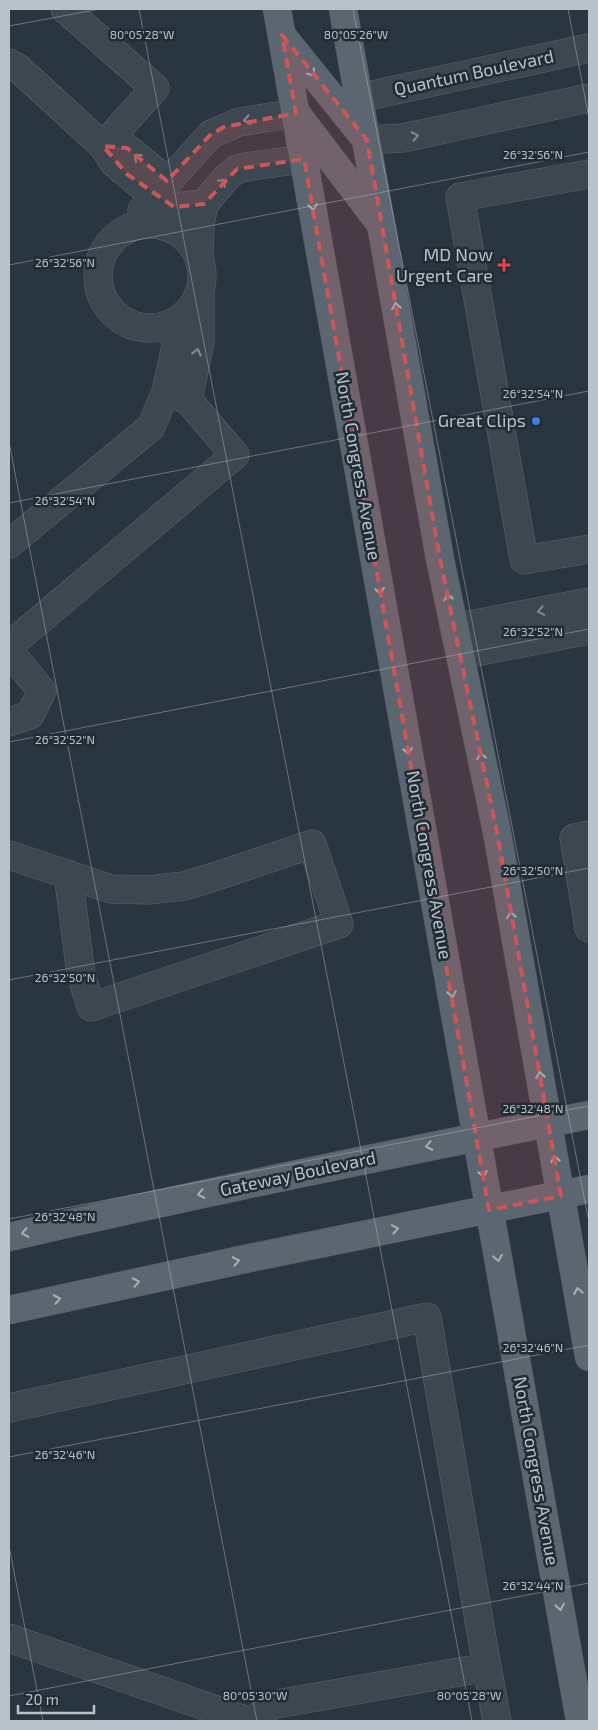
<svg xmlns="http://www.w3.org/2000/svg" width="598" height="1730" viewBox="0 0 598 1730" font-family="'Exo 2',sans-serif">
<rect width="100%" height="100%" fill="#293540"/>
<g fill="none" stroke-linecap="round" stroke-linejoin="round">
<g stroke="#5a656d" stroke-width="29">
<path id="minor" d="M65 9 155 88 103 146
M9 63 18 68 103 146 114 163 154 196 174 207 204 204
M359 98 589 48
M367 140 403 138 589 98
M103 146 127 148 167 181
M589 174 460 197 524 560 589 549
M142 210 211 134 239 122 296 113
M98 276a52 52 0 1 1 104 0a52 52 0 1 1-104 0Z
M199 258 200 225 204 204 227 177 237 169 252 166 304 159
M188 400 200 342V291
M9 544 151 427 166 391 177 341 166 326
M454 628 589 602
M9 646 235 455 188 400 166 391
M9 651 42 691 30 715 9 722
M460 655 589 630
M589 835 574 838 589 928
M9 855 111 889 148 890 184 886 217 876 312 844 339 924 91 1007 81 974 68 874
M9 1408 427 1317 487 1667 271 1705 254 1721
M9 1638 248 1721
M487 1667 497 1721"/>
</g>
<g stroke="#465059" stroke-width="29">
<path id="major" d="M277 9 580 1721
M343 9 440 559 497 832 589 1357
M284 38 364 137
M299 117 379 222
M9 1237C202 1193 395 1153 589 1115
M9 1310 245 1259 589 1189"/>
</g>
<use href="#minor" stroke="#3d4750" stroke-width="28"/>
<use href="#major" stroke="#5b6670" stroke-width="28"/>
</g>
<defs><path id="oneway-chevron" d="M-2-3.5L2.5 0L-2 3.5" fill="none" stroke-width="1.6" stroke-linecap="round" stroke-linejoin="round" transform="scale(1.25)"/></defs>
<g stroke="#a6b0b8">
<use href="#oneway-chevron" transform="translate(312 73) rotate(51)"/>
<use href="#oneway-chevron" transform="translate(313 207) rotate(80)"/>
<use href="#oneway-chevron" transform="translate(396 306) rotate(-100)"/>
<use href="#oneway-chevron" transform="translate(380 591) rotate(80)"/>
<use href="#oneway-chevron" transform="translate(448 597) rotate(-102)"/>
<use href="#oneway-chevron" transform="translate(408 751) rotate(80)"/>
<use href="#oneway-chevron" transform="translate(481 756) rotate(-102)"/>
<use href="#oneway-chevron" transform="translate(511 915) rotate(-100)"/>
<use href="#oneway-chevron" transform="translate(452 994) rotate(80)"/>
<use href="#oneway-chevron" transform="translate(540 1075) rotate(-100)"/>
<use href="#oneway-chevron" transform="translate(429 1146) rotate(168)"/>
<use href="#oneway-chevron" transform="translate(555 1159) rotate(-100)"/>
<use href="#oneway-chevron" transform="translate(483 1174) rotate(80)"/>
<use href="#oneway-chevron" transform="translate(201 1194) rotate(168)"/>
<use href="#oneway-chevron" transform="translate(395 1229) rotate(-11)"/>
<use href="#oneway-chevron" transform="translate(25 1233) rotate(167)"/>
<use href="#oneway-chevron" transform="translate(498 1258) rotate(79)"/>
<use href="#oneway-chevron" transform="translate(236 1261) rotate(-12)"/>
<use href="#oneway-chevron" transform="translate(136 1282) rotate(-12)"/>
<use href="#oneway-chevron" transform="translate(578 1291) rotate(-100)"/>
<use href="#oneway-chevron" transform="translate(57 1299) rotate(-12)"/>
<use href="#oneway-chevron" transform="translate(560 1607) rotate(80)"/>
</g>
<g stroke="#818b93">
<use href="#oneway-chevron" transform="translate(247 120) rotate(170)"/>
<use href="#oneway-chevron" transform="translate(415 136) rotate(-12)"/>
<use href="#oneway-chevron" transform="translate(137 157) rotate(-139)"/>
<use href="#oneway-chevron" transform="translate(223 182) rotate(-47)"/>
<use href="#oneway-chevron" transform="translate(197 352) rotate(-76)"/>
<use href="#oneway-chevron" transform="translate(541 611) rotate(169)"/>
</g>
<path fill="#cd5659" fill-opacity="0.2" stroke="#cd5659" stroke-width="4" stroke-dasharray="10 6" stroke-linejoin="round" d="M282 35 367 140 440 559 497 832 561 1196 489 1210 304 159 237 169 204 204 174 207 127 174 103 146 127 148 167 181 211 134 224 127 296 113Z"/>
<path fill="none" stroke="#b9c2ca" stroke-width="1" stroke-opacity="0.45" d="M139 9 472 1721M353 9 589 1222M568 9 589 118M9 26 100 9M9 265 589 152M9 442 257 1721M9 503 589 391M9 742 589 629M9 980 589 868M9 1219 589 1106M9 1457 589 1345M9 1546 43 1721M9 1696 589 1583"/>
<path fill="#e0444e" stroke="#212c35" stroke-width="2" d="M501.5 257.5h5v5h5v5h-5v5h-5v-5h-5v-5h5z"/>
<circle fill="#3f7fe0" stroke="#212c35" stroke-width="2" cx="536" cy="421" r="5"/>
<g text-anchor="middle" stroke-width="5" stroke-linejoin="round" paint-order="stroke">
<g font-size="18" fill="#b9c2ca" stroke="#212c35">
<text transform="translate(474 73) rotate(-12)" y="6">Quantum Boulevard</text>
<text transform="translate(358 466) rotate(80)" y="6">North Congress Avenue</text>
<text transform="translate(429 865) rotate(80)" y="6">North Congress Avenue</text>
<text transform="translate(298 1174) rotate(-12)" y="6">Gateway Boulevard</text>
<text transform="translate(536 1471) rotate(80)" y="6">North Congress Avenue</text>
</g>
<g font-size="18" fill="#b9c2ca" stroke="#212c35" text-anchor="end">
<text x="493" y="261">MD Now<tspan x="493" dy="21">Urgent Care</tspan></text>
<text x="526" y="427">Great Clips</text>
</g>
</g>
<g font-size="12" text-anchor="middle" fill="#b9c2ca" stroke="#212c35" stroke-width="5" stroke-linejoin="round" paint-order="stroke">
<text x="142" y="39">80°05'28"W</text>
<text x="356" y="39">80°05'26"W</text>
<text x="533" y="159">26°32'56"N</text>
<text x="65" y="267">26°32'56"N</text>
<text x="533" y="398">26°32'54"N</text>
<text x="65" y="505">26°32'54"N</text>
<text x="533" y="636">26°32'52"N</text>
<text x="65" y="744">26°32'52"N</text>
<text x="533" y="875">26°32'50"N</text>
<text x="65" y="982">26°32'50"N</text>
<text x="533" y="1113">26°32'48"N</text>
<text x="65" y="1221">26°32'48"N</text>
<text x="533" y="1352">26°32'46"N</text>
<text x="65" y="1459">26°32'46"N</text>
<text x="533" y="1590">26°32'44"N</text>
<text x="255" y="1700">80°05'30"W</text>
<text x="469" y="1700">80°05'28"W</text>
</g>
<rect width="598" height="1730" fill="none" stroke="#b9c2ca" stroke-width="20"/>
<path d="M18 1705v8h76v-8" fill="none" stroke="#b9c2ca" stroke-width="2.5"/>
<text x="25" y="1705" font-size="15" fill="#b9c2ca" stroke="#212c35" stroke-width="4" paint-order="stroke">20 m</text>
</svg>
